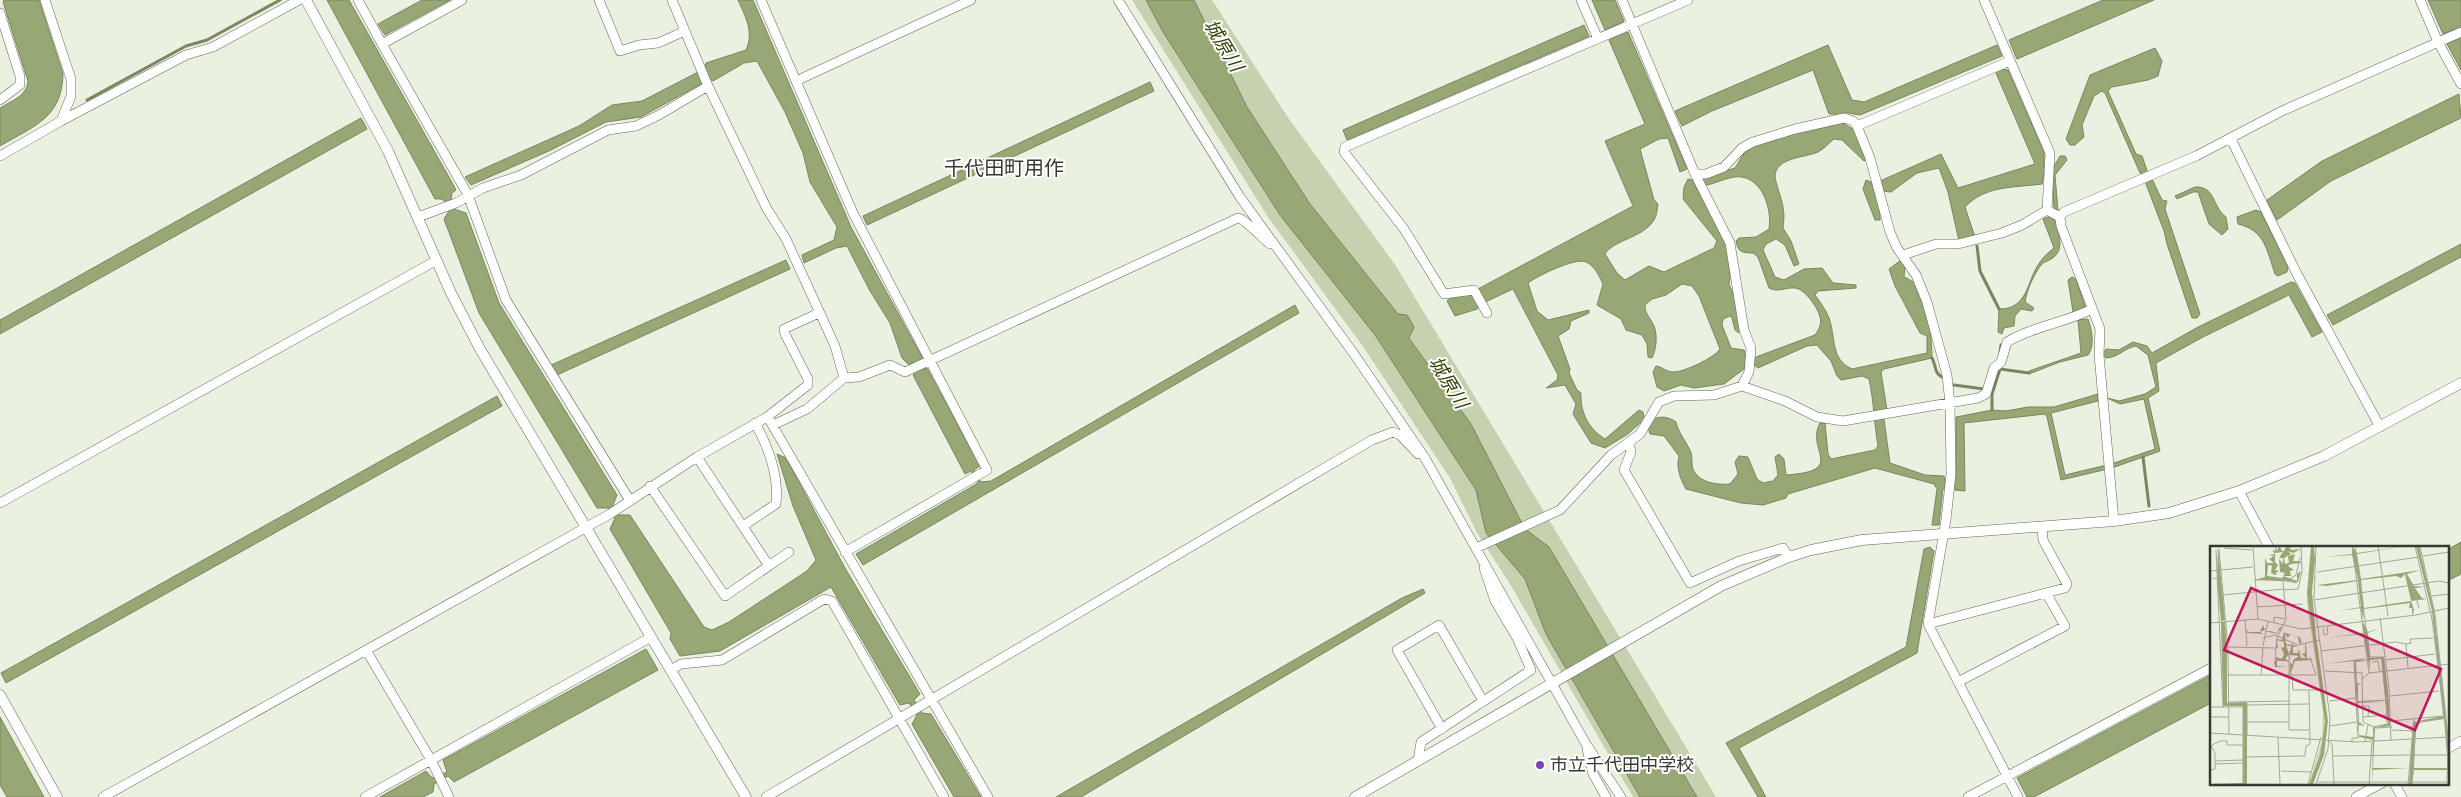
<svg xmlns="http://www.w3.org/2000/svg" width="2461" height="797" viewBox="0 0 2461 797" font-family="Georgia,'Noto Sans JP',serif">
<rect width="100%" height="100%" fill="#ebf1e0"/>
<path fill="#c5d1af" d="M1132 0H1155L1358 301 1375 335 1537 584 1651 797H1633L1510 584 1477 533 1450 478 1364 348 1268 217Z
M1194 0H1212L1289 119 1396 266 1716 797H1681L1525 529 1471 424 1409 337 1407 315 1398 314 1310 204 1247 107Z"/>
<path fill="#97a875" stroke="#7a8661" d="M4 0H39L63 74C62 118 34 126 0 146V108C11 101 27 96 28 81L3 2Z
M327 0H349L454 186 456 190 452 193 451 199 454 209 466 213 499 303 617 495 613 505 618 515H630L704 627 712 630 729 622 807 571 816 560 793 506 777 454 786 458 845 568 920 694 914 700 922 713 931 714 981 797H954L912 724 917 715 909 703 900 705 831 587 720 651 680 656 670 639 671 633 610 529 615 518 609 508H597L479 313 444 219 449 211C446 202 445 198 435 199Z
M422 0H450L385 35 378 24Z
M738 0H753L851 227 923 359 918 363 922 370 927 368 980 466 974 470 981 482 991 481 1295 305 1299 313 863 565 856 554 978 483 971 471 965 474 913 375 918 371 913 363 909 365 902 358 890 323 870 291 847 246 836 248 804 263 802 255 834 240 837 227 810 182 803 153 785 112 757 61 744 63 713 81 710 79 641 117 606 122 551 150 471 185 465 177 579 126 612 105 642 101 704 69 706 63 746 50C754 32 746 18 738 0Z
M1146 0H1194L1247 107 1310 204 1398 314 1407 315 1414 327 1409 338 1471 424 1525 529 1549 547 1697 797H1640L1546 634 1525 579 1486 533 1476 490 1375 335 1280 215 1163 32Z
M1592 0H1615L1624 21 1605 30Z
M2103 0H2154L2017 59 2009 40Z
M2428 0H2461V70L2447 44 2459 39 2455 29 2443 34Z
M1584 25 1589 36 1347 140 1343 130Z
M1628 32 1687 169 1680 172 1668 138 1659 139 1640 149 1654 200 1658 204C1657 209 1657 216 1654 220 1643 238 1613 240 1605 254L1617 273 1625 280 1649 266 1664 272 1714 248 1717 241 1683 199 1684 187 1688 179 1692 180 1728 247 1730 277 1729 284 1735 298 1740 329 1739 333 1735 330 1732 318 1730 316 1723 319 1722 325 1731 348 1744 350 1746 358 1744 369 1724 384 1694 388 1681 385 1664 391 1657 387 1653 372 1656 366C1663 367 1666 372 1674 372 1684 372 1714 358 1720 349L1699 296 1692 286 1682 284 1666 295 1652 299 1645 305C1645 315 1651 318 1654 326 1658 336 1656 350 1652 358L1648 357 1647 344 1642 335 1626 330 1621 319 1597 305 1603 284C1599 276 1595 266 1586 262 1576 257 1537 276 1528 283L1537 311 1548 320 1589 310V313L1571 321 1569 329 1558 336 1570 369 1569 373 1577 390 1581 393C1580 413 1589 429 1605 439L1639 410 1643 412 1644 417 1652 420C1660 415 1669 417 1676 422 1678 432 1685 440 1690 450 1693 456 1691 463 1693 469 1699 483 1717 485 1730 484L1738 474 1735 462 1739 456 1748 457 1757 479 1763 483 1773 481 1778 475 1775 457 1779 454 1784 459 1786 475C1848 471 1805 450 1820 423H1825L1828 454 1831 459 1875 450 1878 446C1874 423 1874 402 1869 379L1862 376 1841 380 1837 376 1831 361 1817 345 1807 346 1758 368 1754 365 1753 360 1756 357 1815 335C1819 329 1822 324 1820 317 1818 308 1805 289 1795 288 1785 287 1779 293 1769 288L1758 257 1753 253C1742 253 1738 252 1736 241L1739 238 1756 237 1769 229C1772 211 1764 181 1742 177 1732 175 1717 183 1707 185L1703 183V179L1707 177 1735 168C1739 162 1742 155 1746 152 1767 136 1810 130 1836 125L1835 114H1829L1813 70 1712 111 1682 126 1675 111 1828 45 1852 100 1864 102 1997 45 2002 56 1860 115 1843 112V123L1854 130 1866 160 1864 161 1842 140 1834 139C1829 143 1824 149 1818 152 1806 158 1769 157 1776 182 1781 200 1786 208 1783 228L1791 241 1799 264 1794 266 1785 245 1776 239 1766 244 1763 250 1775 277 1784 280 1804 269 1822 268 1833 283 1856 285V288L1818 291 1815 295C1820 302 1826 310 1829 318 1836 337 1830 359 1852 369L1927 353V336L1920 333 1895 286 1889 269 1901 260 1905 265 1904 277C1907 278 1912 281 1915 283 1928 298 1932 339 1932 358L1884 369 1881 372 1887 410 1883 412 1890 463 1925 475 1944 476 1946 487 1943 489 1939 525H1932L1937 489 1934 484 1875 468 1788 494 1786 498 1763 505 1741 503 1686 489C1680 478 1676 468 1679 456L1664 436 1650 434 1648 427 1640 423 1628 434 1605 448 1591 443 1573 414 1576 404 1565 385 1546 388 1557 380 1558 375 1513 289 1479 305 1477 309 1455 316 1447 301C1455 293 1469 297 1478 289L1633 206 1605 141 1645 124 1609 40Z
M2155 48 2162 61 2158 76 2148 80 2112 87 2108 91 2136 154 2142 156 2150 179 2153 181 2162 200 2167 201 2165 209 2200 314 2197 318H2192L2167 244 2164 231 2146 184 2144 174 2140 173 2105 93 2102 91 2094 96 2082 125 2084 137 2075 145H2070L2066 139 2090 75Z
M2001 69 2008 70 2044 152V169L2052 170 2060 156H2065L2067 160 2055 175 2058 211 2054 219C2058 230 2065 248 2054 257 2050 261 2044 261 2041 265 2033 276 2027 290 2025 302L2034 308 2032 311 2021 309 2015 316 2014 326 2004 328 2002 334 1998 332 1999 309C2029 309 2026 281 2040 262 2043 257 2049 252 2054 248L2043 219 2051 216 2054 209 2052 174 2044 173 2042 184C2013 188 1986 185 1965 207L1975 237 1959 241 1948 192 1939 168 1917 173 1891 192 1882 191 1880 181 1941 154 1958 188 2035 164 1996 73Z
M1150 82 1154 91 867 225 863 216Z
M2459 94 2461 118 2331 181 2277 220 2267 200 2322 161Z
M361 118 367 129 0 334V320Z
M1866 180 1871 182 1880 205V220H1875L1863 189Z
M2195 187C2216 186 2212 207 2226 217L2228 229 2222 235 2209 224 2198 192H2193L2177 199 2175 196Z
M2256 210 2261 212 2288 267 2287 272 2278 276 2275 274C2267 251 2265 230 2238 224L2237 217Z
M2461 244V257L2333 325 2327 315Z
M786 260 790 269 557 375 551 365Z
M2072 277 2076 279 2085 306 2081 311 2073 312 2068 280Z
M2291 282 2295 283 2322 332 2312 337 2289 295 2203 337 2156 363 2159 391 2148 398 2160 451 2112 468 2061 480 2047 417 2045 414 1964 423 1965 491 1955 490 1954 479 1956 477V417L1992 410 2006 411 2028 407H2054L2098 394V401L2051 413 2065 475 2111 464 2155 449 2144 399 2120 404 2107 398 2119 401 2145 394 2156 387 2148 355 2136 346C2124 348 2118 358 2106 358L2103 354 2106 349 2119 350 2133 342 2147 346 2152 353 2198 327Z
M2088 319C2092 329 2095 346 2088 355L2060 362 2029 374V371L2081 353 2078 320Z
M497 396 502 406 6 683 1 673Z
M2461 542V574L2447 581V550Z
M1930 547 1934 551 1917 653 1739 748 1766 797H1758L1726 743 1906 647 1924 549Z
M1423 589 1425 593 1081 797H1056L1402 598Z
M646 649 658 670 454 782 448 776 434 784 433 792 423 797H380L426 771 432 778 447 772 443 760Z
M2211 675V703L2034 797H2027L2017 778Z
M0 717 44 797H7L0 785Z"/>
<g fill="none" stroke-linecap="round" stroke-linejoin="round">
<path stroke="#7a8661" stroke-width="3" d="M87 100 186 46 207 40 280 0
M1977 246 1980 271 1999 309
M2000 352 2001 345
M1932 358C1937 367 1933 374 1945 378
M1954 385 1984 389
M1992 410V394L2000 369 2029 373
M2143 457 2149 506"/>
<g stroke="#616658" stroke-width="10">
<path id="minor" d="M45 0 71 79V96L61 121
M358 0 382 44
M462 0 382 44 468 195 506 300 629 499
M599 0 620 51 639 45 658 43 685 31
M672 0 708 86 767 209 786 239 835 346 844 378
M761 0 853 213 987 470 845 552
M1118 0 1240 197 1354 354 1425 458 1586 744 1621 797
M1581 0 1598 39
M1622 0 1695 174 1730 243 1744 330 1751 348 1749 372 1742 386
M1984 0 2050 153 2047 210
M2420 0 2438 42 2461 84
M0 13 20 76V85L0 100
M796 81 971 0
M1857 126 2010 61
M2231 139 2296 272 2380 427
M0 156 61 121 186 55 213 47 299 0
M1695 174H1706L1724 167 1742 148 1753 142 1795 129 1844 118 1853 121 1857 126 1870 158 1890 232 1897 248 1916 275 1927 302 1947 375 1950 404 1951 474 1946 520 1928 624 2018 797
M418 217 456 203 483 188 521 175 608 130 636 126 659 115 708 86
M2060 217 2061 226 2100 329 2099 355 2114 521
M1903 255 1936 244H1958L2002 233 2022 225 2047 210 2060 217 2064 212 2196 156 2282 111 2461 32
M1487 313 1474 290 1444 294 1404 229 1344 152 1345 147 1688 0
M770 421 988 797
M773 425 807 409 844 378 859 377 890 365 905 372 1238 218C1245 219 1263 239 1270 244
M1629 442 1631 452 1624 470 1690 583 1739 561 1783 548 1789 557
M697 457 769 566
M650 486 725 596 789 552
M2239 491 2269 547
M0 503 437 260
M743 526 776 504C779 476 769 448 755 423
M1476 548 1560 510 1611 455 1640 434 1659 402 1674 396 1714 395 1742 386 1785 401 1817 417 1843 421 1978 398 1986 394 1994 368 2001 362 2007 342C2033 326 2065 323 2092 309
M1928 624 2065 588 2067 584 2043 540 2042 527
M366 650 431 760 449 797
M671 670 681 664 722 660 824 599 832 601 944 797
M1958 682 2065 626 2046 593
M1442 729 1397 650 1439 625 1483 701
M1587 749 1593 774 1606 797
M2447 749 2461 741
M1418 761 1421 742 1531 670 1517 638 1495 601 1484 568
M2394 783 2402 797
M103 797 610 514 697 457 767 417 808 385V379L785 334 784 329 819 313
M365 797 651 637
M766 797 1372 440 1393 432 1400 435 1418 454
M1968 797 2211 668
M2356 797 2382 783"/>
</g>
<g stroke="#616658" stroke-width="11">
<path id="tertiary" d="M306 0 388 151 451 293 480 349 746 797
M0 695 57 797
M1355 797 1721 586 1789 557 1811 550 1862 540 2114 521 2169 513 2239 491 2324 456 2461 383"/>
</g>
<use href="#minor" stroke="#fff" stroke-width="9"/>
<use href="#tertiary" stroke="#fff" stroke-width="10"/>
</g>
<circle fill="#7c43b9" stroke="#fff" stroke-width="2" cx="1540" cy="765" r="5"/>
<g text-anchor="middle" stroke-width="4" stroke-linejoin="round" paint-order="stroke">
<g font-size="18" fill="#363832" stroke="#fff" text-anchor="start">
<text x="1550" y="771">市立千代田中学校</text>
</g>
<g font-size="19" font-style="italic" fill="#334104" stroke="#fff">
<text transform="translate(1224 45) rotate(59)" y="7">城原川</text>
<text transform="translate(1449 382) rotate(59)" y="7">城原川</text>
</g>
<g font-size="20" fill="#363832" stroke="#fff">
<text x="1004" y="175">千代田町用作</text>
</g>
</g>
<g transform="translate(2210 546)">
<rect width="239" height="239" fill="#ebf1e0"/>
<path d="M100 27 97 50 112 135 115 176 111 211 99 238 112 195 113 166 97 58V48Z" fill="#c5d1af"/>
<path d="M8 0 15 74 11 75 7 33H0L7 32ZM65 0 67 5 69 0 73 6 77 0H84L79 2 82 4 91 3 83 7 78 5 81 8 74 12 75 18 79 17 78 10 85 8 83 15H89L91 16V24V17L81 18 78 20 84 24 80 25 81 30H73L87 35V28L91 25 88 36 45 34 55 31V11L57 17H64L59 13 64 10 59 9 65 8 62 4 65 5ZM73 6 69 12H73V18L69 13 70 26 75 27 72 32 57 30 58 19 62 20 61 27 65 29H68L65 28 69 25 65 24 68 19 65 16V7ZM101 0H104L105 14 102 46 106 90 118 175 114 209 103 238H99L110 210 115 176 97 48ZM142 0 147 7 196 0 147 8 151 33 211 24 197 28 204 40 215 41 205 42 212 52 217 53 201 55 204 64 203 67 204 68H202V62H199L200 57 154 63 153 74 151 62 127 65 151 61 148 35 117 40 107 39 148 34 142 9 115 11 142 8ZM195 28 201 55 154 62 151 34 186 30 191 32ZM206 0H209L224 65 239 195V238L238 224H204L202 238H199L203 176 233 170 222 65ZM234 173 238 222H204L206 176ZM11 76H15L17 101V157L37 156V238H0L33 237V160H13ZM153 76 158 86 170 82 158 87 160 112 174 111 178 145 180 180 165 182 163 222H198L163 224 162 238 163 194 149 191 144 115 115 118 157 112 146 116 147 137 151 138 148 139V155L175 156 148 157 149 176 155 180 149 179V189L163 191V182L178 178 171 113 160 114V124L153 88 114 92 153 87ZM53 79 55 84 50 86 53 88 37 87 36 83 38 86H50L53 79 61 80 60 85 67 87 69 82 73 80 71 83 75 87 90 91 92 98H96L97 112 103 114 85 115 80 129V116L83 119V114L89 110 80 109V115L79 109 82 101 76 99 79 108 75 113 79 115H67V120L79 121H65L64 115H52H66V111L72 113 74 108 71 101 74 102V96L67 94 68 102H66V98L67 93 72 94 74 86 70 83 67 88 55 85H60L61 80ZM75 88 78 92 80 88 88 91 89 97 95 98V107L92 108 96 112H91L89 103 88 107H83V101L89 100 76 98Z" fill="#97a875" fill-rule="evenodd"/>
<path fill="none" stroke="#a3a79a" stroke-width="1" d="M43 0 48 73M106 0 104 53 120 172 118 203 106 238M142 0 159 127M145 0 160 111H175M168 0 178 70M205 0 222 73 238 199 237 238M14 2 42 4M9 3 18 101 19 188M6 4 13 161M213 10 239 6M0 25 43 21M107 26 209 11M44 34 68 33 87 37M73 34 76 73 67 92 65 114 79 115M77 35 86 29 90 12M203 40 209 62M74 44 88 43 92 26 91 0M13 49 74 43M222 50 239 48M104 54 229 35 239 37M47 61 93 58M170 72 179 142 181 195M35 73 37 100M0 77 48 73 91 83 206 69 239 62M64 77V71L76 73M113 82 114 89 118 88 117 81M53 92 65 89 88 99 109 94M83 97 79 109V184H99M196 98 201 97 200 93 223 92M196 98 198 122M53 100 58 75M18 101 66 102M111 105 186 96 196 98M175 114 225 108M162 116 168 115 170 126M115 125 153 127M152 128 153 176 166 182 182 181M18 129H106L100 111M51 129 53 101M82 129 83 144H108M152 133 159 127 239 118M180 150 229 145M119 155 146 152M153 155 180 154M19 156 80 155M37 159 99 158M153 160H159L158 170M0 161H33V238M0 171H18M153 171 177 169 173 125M181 175 232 170M37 176H79M120 180 147 176M163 181 177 178V169M182 184 203 185M0 187 147 196 239 191M37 189V157M68 191 70 238M119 195 122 198 124 238M142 196V192H148L144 116 158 114M155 196 158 179M0 198 5 207V223L0 224M2 199 10 195H17V199H33M204 209H237M123 210 200 209M33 211 95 210 96 200 100 198 99 144M5 215 33 214M5 218 33 217M71 225 101 226M108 236H239M98 238 111 191M159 238 162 196M198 238 204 173M202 238 206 177 236 172 225 68 210 0"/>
<path fill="#c2185b" fill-opacity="0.15" stroke="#c2185b" stroke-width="2.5" d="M41 42 231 123 205 184 14 104Z"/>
<rect width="239" height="239" fill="none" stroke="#363832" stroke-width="2.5"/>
</g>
</svg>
